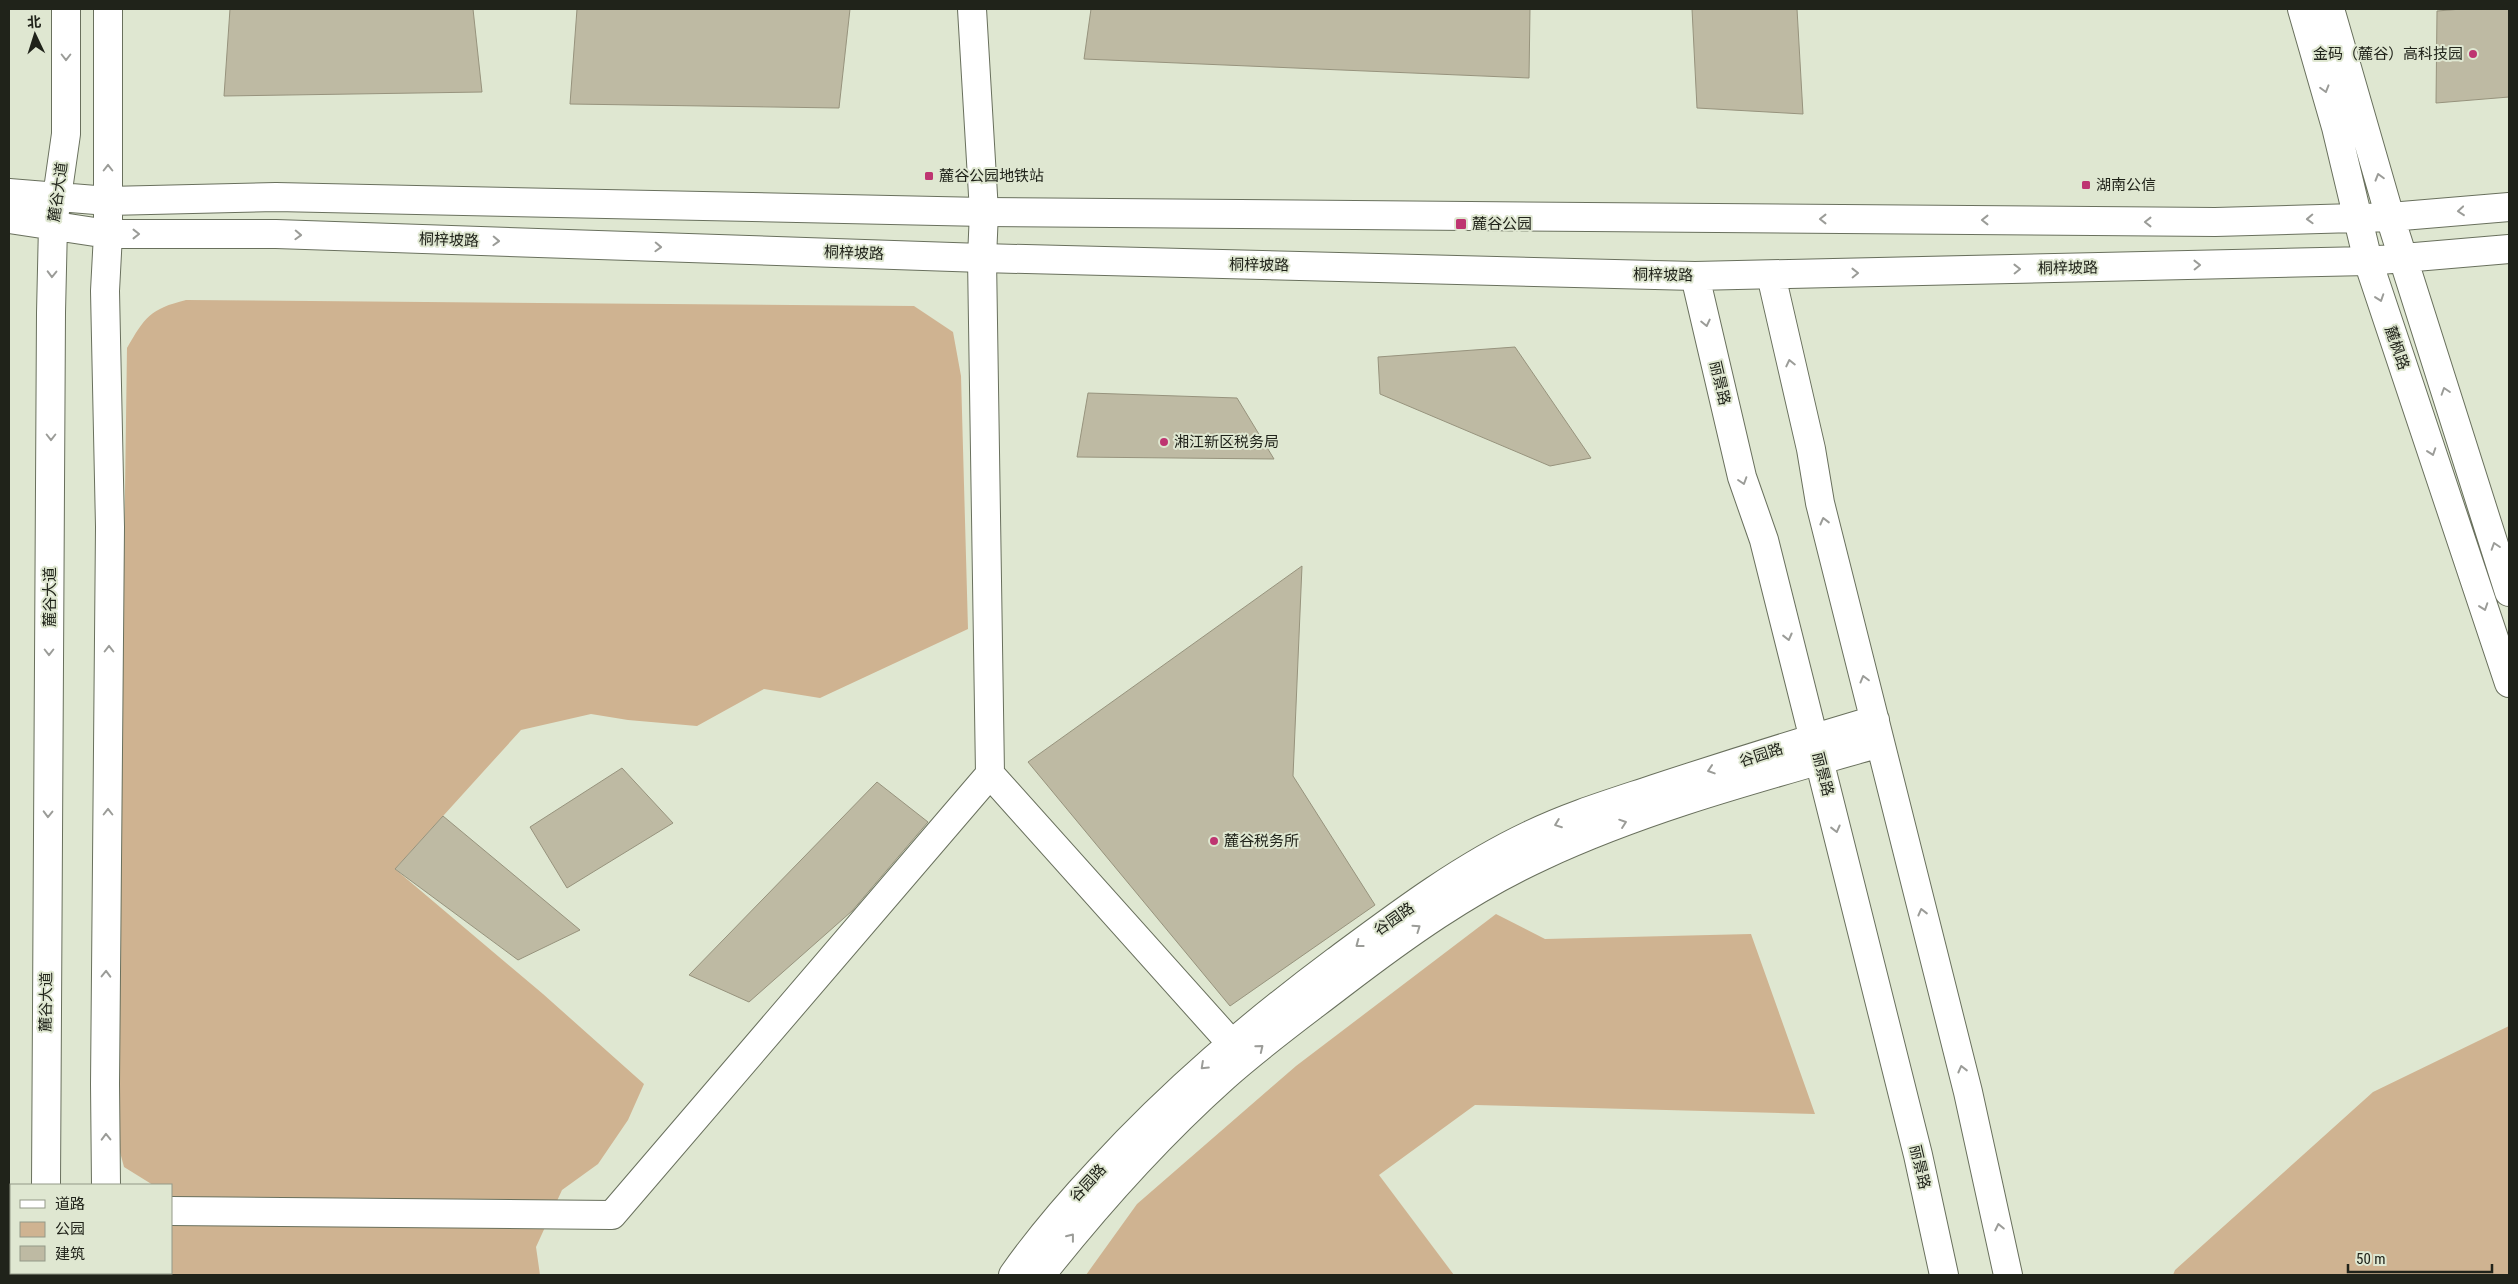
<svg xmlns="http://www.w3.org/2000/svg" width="2518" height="1284" viewBox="0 0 2518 1284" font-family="'Roboto Condensed','Noto Sans SC',sans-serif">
<rect width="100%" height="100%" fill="#dfe7d1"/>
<path fill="#cfb391" d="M186 300 914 306 953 332 961 376 968 629 820 698 764 689 697 726 628 720 591 714 521 730 395 869 543 994 644 1084 628 1120 598 1164 562 1190 536 1247 540 1275H141V1273H171V1185H153L124 1167 116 1137 127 348C145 317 150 309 186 300Z
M1496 914 1545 939 1751 934 1815 1114 1475 1105 1379 1175 1454 1275H1086L1137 1204 1296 1066Z
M2509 1026V1275H2173L2175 1270 2373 1092Z"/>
<path fill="#bebaa3" stroke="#97937d" d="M230 9H473L482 92 224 96Z
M577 9H850L839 108 570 104Z
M1091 9H1530L1529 78 1084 59Z
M1692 9H1797L1803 114 1697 108Z
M2462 9H2509V97L2436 103 2437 11Z
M1515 347 1591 458 1550 466 1380 394 1378 357Z
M1088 393 1237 398 1274 459 1077 457Z
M1302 566 1293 776 1375 905 1230 1006 1028 762Z
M622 768 673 823 567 888 530 827Z
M877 782 928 822 852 911 749 1002 689 975Z
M443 816 580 930 518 960 395 869Z"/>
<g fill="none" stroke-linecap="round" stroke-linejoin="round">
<g stroke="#69705d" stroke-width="30">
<path id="minor" d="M990 774 1231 1043
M171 1211 612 1215 990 774 982 258 984 212 972 9"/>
</g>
<g stroke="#69705d" stroke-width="30">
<path id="major" d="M2302 9 2336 127 2368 261 2509 683
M2330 9 2390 217 2509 592
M9 193 108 201 276 197 984 212 2215 222 2390 217 2509 207
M9 219 108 234H276L982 258 1695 276 2368 261 2509 249
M1771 275 1811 449 1820 503 1968 1092 2008 1275
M1695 276 1742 477 1764 540 1918 1155 1944 1275
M46 1185 51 313 53 225 66 134V9
M106 1185 105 1084 110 527 105 291 108 234V9
M49 1273V1275
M110 1273V1275
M1013 1275C1039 1238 1069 1203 1100 1170 1174 1090 1249 1026 1336 961 1398 915 1460 868 1530 835 1569 816 1612 803 1654 789 1727 765 1801 742 1875 720
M1041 1275C1097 1204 1157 1137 1224 1077 1261 1044 1301 1015 1340 985 1404 936 1468 890 1542 856 1649 806 1766 776 1880 743"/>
</g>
<use href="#minor" stroke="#fff" stroke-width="28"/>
<use href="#major" stroke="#fff" stroke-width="28"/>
</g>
<defs><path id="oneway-chevron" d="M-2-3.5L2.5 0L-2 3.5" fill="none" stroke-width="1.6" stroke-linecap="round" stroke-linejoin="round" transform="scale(1.25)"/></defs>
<g stroke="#9b9c98">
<use href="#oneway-chevron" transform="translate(66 57) rotate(90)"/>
<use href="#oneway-chevron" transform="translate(2325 89) rotate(74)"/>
<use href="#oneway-chevron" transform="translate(108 168) rotate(-90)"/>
<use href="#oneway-chevron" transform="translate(2379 177) rotate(-106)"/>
<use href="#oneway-chevron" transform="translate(2461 211) rotate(175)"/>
<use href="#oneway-chevron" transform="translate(1823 219) rotate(-180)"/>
<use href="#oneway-chevron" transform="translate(2310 219) rotate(178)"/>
<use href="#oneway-chevron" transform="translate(1985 220) rotate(-180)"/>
<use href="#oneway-chevron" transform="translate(2148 222) rotate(-180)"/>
<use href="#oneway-chevron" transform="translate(136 234)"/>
<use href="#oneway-chevron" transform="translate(298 235) rotate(2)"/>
<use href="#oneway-chevron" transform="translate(496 241) rotate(2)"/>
<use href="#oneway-chevron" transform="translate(658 247) rotate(2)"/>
<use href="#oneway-chevron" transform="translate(2197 265) rotate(-1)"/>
<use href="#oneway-chevron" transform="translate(2017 269) rotate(-1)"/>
<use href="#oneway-chevron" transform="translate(1855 273) rotate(-1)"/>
<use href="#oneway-chevron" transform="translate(52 274) rotate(91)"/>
<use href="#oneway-chevron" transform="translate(2380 298) rotate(71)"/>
<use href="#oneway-chevron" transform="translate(1706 323) rotate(77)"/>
<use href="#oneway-chevron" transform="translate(1790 363) rotate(-103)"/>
<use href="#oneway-chevron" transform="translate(2445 391) rotate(-108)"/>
<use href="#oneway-chevron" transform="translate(51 437) rotate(90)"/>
<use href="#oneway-chevron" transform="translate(2432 452) rotate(71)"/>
<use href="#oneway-chevron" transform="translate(1743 481) rotate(72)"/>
<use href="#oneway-chevron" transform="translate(1824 521) rotate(-104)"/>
<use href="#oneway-chevron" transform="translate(2495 546) rotate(-108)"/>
<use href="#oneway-chevron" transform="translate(2484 607) rotate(71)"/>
<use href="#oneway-chevron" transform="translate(1788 637) rotate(76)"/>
<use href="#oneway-chevron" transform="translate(109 649) rotate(-90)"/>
<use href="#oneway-chevron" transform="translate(49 652) rotate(90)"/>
<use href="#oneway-chevron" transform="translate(1864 679) rotate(-105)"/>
<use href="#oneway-chevron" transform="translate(1711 770) rotate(162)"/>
<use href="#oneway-chevron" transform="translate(108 812) rotate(-90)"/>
<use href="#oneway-chevron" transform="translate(48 814) rotate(91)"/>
<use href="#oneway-chevron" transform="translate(1623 823) rotate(-19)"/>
<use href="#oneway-chevron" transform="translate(1558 824) rotate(159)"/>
<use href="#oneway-chevron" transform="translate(1836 829) rotate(76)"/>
<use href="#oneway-chevron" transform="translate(1922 912) rotate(-104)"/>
<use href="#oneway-chevron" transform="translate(1417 928) rotate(-35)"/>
<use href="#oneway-chevron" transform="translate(1359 944) rotate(143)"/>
<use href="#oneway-chevron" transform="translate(106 974) rotate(-89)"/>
<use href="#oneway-chevron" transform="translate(1260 1048) rotate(-39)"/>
<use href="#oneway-chevron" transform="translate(1204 1066) rotate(137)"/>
<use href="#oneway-chevron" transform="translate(1962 1069) rotate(-104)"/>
<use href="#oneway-chevron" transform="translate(106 1137) rotate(-91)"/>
<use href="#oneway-chevron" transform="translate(1999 1227) rotate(-102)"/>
<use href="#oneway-chevron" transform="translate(1071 1237) rotate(-52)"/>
</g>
<g fill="#be3571" stroke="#dfe7d1" stroke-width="2">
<circle cx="2473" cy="54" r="5"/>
<rect x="924" y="171" width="10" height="10" rx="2.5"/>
<rect x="2081" y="180" width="10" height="10" rx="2.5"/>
<rect x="1455" y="218" width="12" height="12" rx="2.5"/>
<circle cx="1164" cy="442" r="5"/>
<circle cx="1214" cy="841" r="5"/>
</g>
<g text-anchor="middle" stroke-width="4" stroke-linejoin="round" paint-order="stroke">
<g font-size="15" fill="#20231a" stroke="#dfe7d1" text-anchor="start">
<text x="2463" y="59" text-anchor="end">金码（麓谷）高科技园</text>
<text x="939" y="181">麓谷公园地铁站</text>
<text x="2096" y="190">湖南公信</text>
<text x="1472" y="229">麓谷公园</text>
<text x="1174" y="447">湘江新区税务局</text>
<text x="1224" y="846">麓谷税务所</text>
</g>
<g font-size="15" fill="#20231a" stroke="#dfe7d1">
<text transform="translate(58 192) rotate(-82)" y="5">麓谷大道</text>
<text transform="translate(449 240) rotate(2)" y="5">桐梓坡路</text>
<text transform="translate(854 253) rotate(2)" y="5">桐梓坡路</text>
<text transform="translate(1259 265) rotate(1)" y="5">桐梓坡路</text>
<text transform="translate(2068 268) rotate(-1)" y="5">桐梓坡路</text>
<text transform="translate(1663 275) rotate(1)" y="5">桐梓坡路</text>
<text transform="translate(2397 348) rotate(71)" y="5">麓枫路</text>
<text transform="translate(1720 383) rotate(77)" y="5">丽景路</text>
<text transform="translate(50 597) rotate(-90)" y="5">麓谷大道</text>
<text transform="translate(1761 755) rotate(-18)" y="5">谷园路</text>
<text transform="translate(1823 774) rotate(76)" y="5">丽景路</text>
<text transform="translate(1394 919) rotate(-35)" y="5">谷园路</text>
<text transform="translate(46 1002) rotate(-89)" y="5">麓谷大道</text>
<text transform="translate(1920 1167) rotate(77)" y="5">丽景路</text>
<text transform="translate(1088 1183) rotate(-47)" y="5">谷园路</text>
</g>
</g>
<rect width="2518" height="1284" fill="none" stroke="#20231a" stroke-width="20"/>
<rect x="10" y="1184" width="162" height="90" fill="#dfe7d1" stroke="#939988"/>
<rect x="20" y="1200" width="25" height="8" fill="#ffffff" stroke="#939988"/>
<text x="55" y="1209" font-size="15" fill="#20231a">道路</text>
<rect x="20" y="1222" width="25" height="15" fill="#cfb391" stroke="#939988"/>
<text x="55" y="1234" font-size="15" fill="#20231a">公园</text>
<rect x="20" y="1246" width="25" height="15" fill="#bebaa3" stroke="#939988"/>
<text x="55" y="1259" font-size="15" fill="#20231a">建筑</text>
<g transform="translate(35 35) rotate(356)" stroke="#dfe7d1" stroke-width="4" paint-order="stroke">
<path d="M0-4L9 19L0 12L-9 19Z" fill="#20231a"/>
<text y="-8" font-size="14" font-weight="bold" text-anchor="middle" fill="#20231a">北</text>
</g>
<path d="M2348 1264v8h144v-8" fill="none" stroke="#20231a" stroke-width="2.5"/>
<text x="2356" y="1264" font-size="15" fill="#20231a" stroke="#dfe7d1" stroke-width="4" paint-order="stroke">50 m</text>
</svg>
